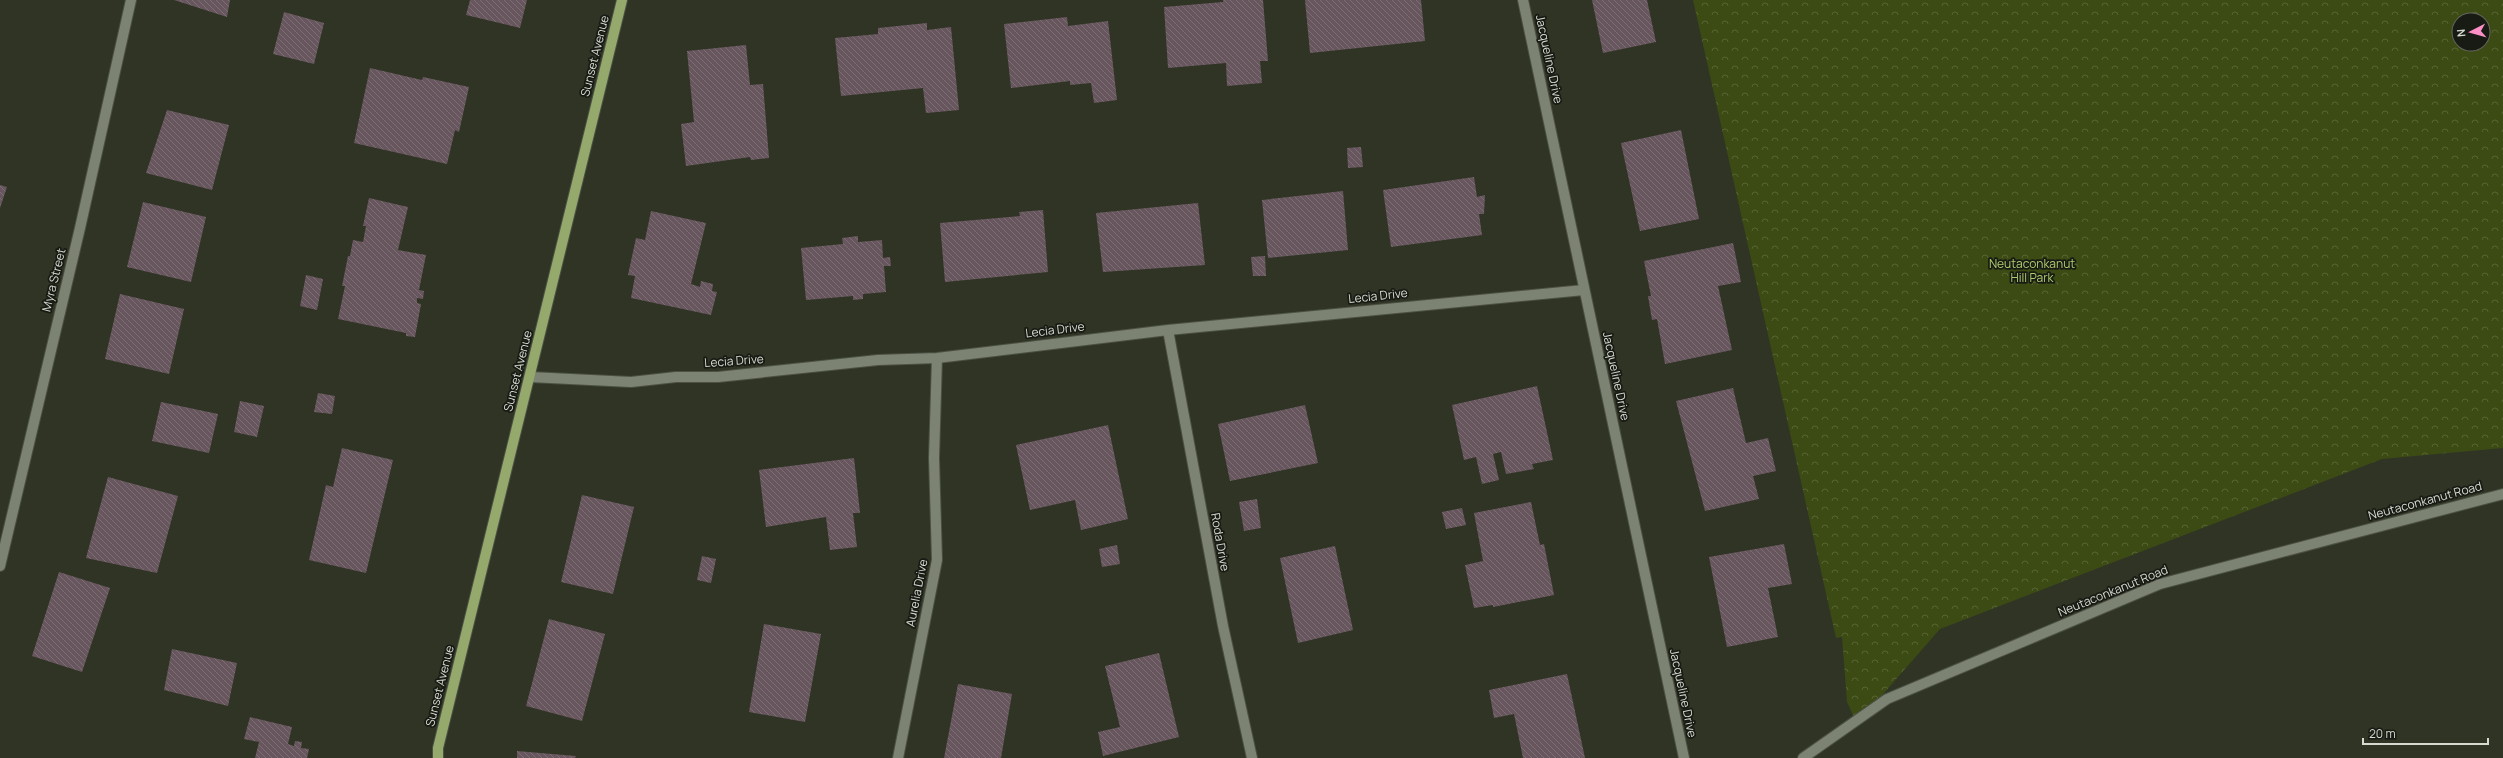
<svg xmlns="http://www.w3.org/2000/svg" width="2503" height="758" viewBox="0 0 2503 758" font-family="Manrope,sans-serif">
<defs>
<pattern id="forest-crowns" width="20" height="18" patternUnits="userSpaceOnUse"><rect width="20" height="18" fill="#3c4a13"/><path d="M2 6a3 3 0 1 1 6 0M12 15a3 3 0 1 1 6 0" fill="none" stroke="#576434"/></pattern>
<pattern id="building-back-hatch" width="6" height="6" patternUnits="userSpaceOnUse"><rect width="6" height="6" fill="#68565e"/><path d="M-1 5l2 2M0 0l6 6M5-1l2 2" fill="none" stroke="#7d6e74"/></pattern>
</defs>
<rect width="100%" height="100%" fill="#2f3425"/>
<path fill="url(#forest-crowns)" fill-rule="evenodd" d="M1693 0H2503V448L2382 459 1940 629 1877 701 1854 717 1847 702 1842 637 1836 638ZM2459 20H2483V44H2459Z"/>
<path fill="url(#building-back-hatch)" d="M174 0H230L227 17Z
M470 0H527L520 28 466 15Z
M1223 0H1263L1268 61H1260L1262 83 1227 86 1226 63 1168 68 1164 7 1223 2Z
M1305 0H1421L1425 41 1310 53Z
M1592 0H1647L1656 42 1603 53Z
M284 12 324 23 314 64 273 54Z
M1067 17 1068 26 1108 21 1117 100 1094 103 1091 83 1070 85V81L1011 88 1004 24Z
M927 23V30L951 27 959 110 926 113 923 88 841 96 835 38 878 34V28Z
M746 45 750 85 763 84 769 158 751 160 750 157 686 166 681 124 694 122 687 51Z
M370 68 422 80 423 77 469 87 459 132 455 130 447 164 354 143Z
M167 110 229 125 212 190 146 173Z
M1681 130 1699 219 1640 231 1621 143Z
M1361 147 1363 167 1348 168 1347 148Z
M1474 177 1477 197 1485 195 1484 214H1479L1482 235 1391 247 1383 190Z
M0 185 7 187 0 208Z
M1343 191 1348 250 1268 258 1262 200Z
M369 198 408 207 398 250 426 255 419 290 424 291 423 299 417 298V303L421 304 415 337 406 336V333L338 319 345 286H342L348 256H350L353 240 363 242 366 226H363Z
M143 202 206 217 191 282 127 267Z
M1198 203 1205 265 1103 272 1096 213Z
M1043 210 1048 272 945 282 940 223 1020 216 1019 212Z
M651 211 706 223 691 284 700 287 701 281 713 284 712 291 717 292 711 315 631 298 635 276 628 275 636 238 645 240Z
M858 236V242L882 240 883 258 890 257 891 266H884L886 292 863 294V299L853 300V296L806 300 801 248 843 244 842 238Z
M1733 243 1741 282 1718 286 1732 350 1665 364 1657 319 1652 320 1648 296H1651L1644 261Z
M1265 256 1266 276H1253L1251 257Z
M306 275 323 279 317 310 300 306Z
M120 294 184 309 169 374 105 359Z
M1537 386 1553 460 1532 464 1534 469 1506 474 1501 452 1493 454 1499 480 1482 484 1476 457 1464 460 1452 405Z
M1733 388 1746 443 1768 438 1776 471 1753 476 1759 499 1705 511 1676 401Z
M318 393 335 396 332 414 314 412Z
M240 401 264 406 257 437 234 432Z
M161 402 218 414 209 453 152 441Z
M1305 405 1318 463 1230 481 1218 424Z
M1108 425 1128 519 1081 530 1075 500 1030 510 1016 445Z
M342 448 393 460 366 573 309 560 326 485 333 487Z
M854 458 860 513H853L857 547 830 550 826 517 766 527 759 470Z
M108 477 178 496 157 573 86 558Z
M582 495 634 507 613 594 561 582Z
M1257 499 1261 528 1244 531 1239 502Z
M1531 502 1540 545 1544 544 1554 595 1493 607V605L1474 608 1465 565 1483 561 1474 513Z
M1462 508 1466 525 1446 529 1442 512Z
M1784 544 1792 584 1768 588 1778 637 1727 647 1709 557Z
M1117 545 1120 564 1102 567 1099 549Z
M1335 546 1353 630 1298 643 1280 558Z
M702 556 716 559 711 583 697 580Z
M59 572 110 588 82 672 32 656Z
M549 619 605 634 582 721 526 706Z
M764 624 821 634 805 722 749 712Z
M172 649 237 663 228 706 164 690Z
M1159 653 1179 737 1103 756 1098 732 1120 727 1105 666Z
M1567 674 1585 758H1523L1514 714 1494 718 1489 690Z
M958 684 1012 694 1001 758H944Z
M250 717 292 727 288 744 294 746 295 741 302 742 301 748 309 749 307 758H255L259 742 244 739Z
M517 751 576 756 575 758H517Z"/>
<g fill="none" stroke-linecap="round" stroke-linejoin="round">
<g stroke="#4c5144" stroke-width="12">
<path id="minor" d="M1523 0 1684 758
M1168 330 1223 626 1252 758
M530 377 631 382 676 377H718L878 360 937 358 1168 330 1584 290
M0 566 80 228 131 0
M898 758 937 560 934 458 937 358
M1803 758 1887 699 2160 584 2503 494"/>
</g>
<g stroke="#4c5144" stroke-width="12">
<path id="major" d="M438 758V748L622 0"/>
</g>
<use href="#minor" stroke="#7d8372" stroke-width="10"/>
<use href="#major" stroke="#96a96c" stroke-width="10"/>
</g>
<g text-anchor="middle" stroke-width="3.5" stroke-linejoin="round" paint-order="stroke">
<g font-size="12" fill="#d6dad0" stroke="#181b14">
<text transform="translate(595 56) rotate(-76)" y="4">Sunset Avenue</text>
<text transform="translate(1549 59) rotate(78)" y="4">Jacqueline Drive</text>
<text transform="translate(54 280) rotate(-76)" y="4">Myra Street</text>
<text transform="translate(1378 296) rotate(-6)" y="4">Lecia Drive</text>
<text transform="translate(1055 330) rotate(-7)" y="4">Lecia Drive</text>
<text transform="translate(734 361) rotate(-4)" y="4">Lecia Drive</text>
<text transform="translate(518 371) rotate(-76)" y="4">Sunset Avenue</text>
<text transform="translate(1616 376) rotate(78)" y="4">Jacqueline Drive</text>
<text transform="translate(2425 501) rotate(-15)" y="4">Neutaconkanut Road</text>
<text transform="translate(1220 542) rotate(80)" y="4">Roda Drive</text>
<text transform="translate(2113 591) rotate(-22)" y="4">Neutaconkanut Road</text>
<text transform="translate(917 593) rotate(-79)" y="4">Aurelia Drive</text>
<text transform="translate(440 686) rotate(-76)" y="4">Sunset Avenue</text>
<text transform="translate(1683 693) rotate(78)" y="4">Jacqueline Drive</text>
</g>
<g font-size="12" fill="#b0cc6f" stroke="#181b14">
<text x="2032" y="268">Neutaconkanut<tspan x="2032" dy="14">Hill Park</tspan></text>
</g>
</g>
<g transform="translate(2471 32) rotate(264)"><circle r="19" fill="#181b14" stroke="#64675f"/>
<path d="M0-3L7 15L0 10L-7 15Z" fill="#fb8fc5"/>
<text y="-6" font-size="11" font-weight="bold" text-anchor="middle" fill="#d6dad0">N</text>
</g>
<path d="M2363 738v6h125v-6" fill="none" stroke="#d6dad0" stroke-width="2"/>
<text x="2369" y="738" font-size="12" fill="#d6dad0" stroke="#181b14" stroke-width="3" paint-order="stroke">20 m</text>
</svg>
